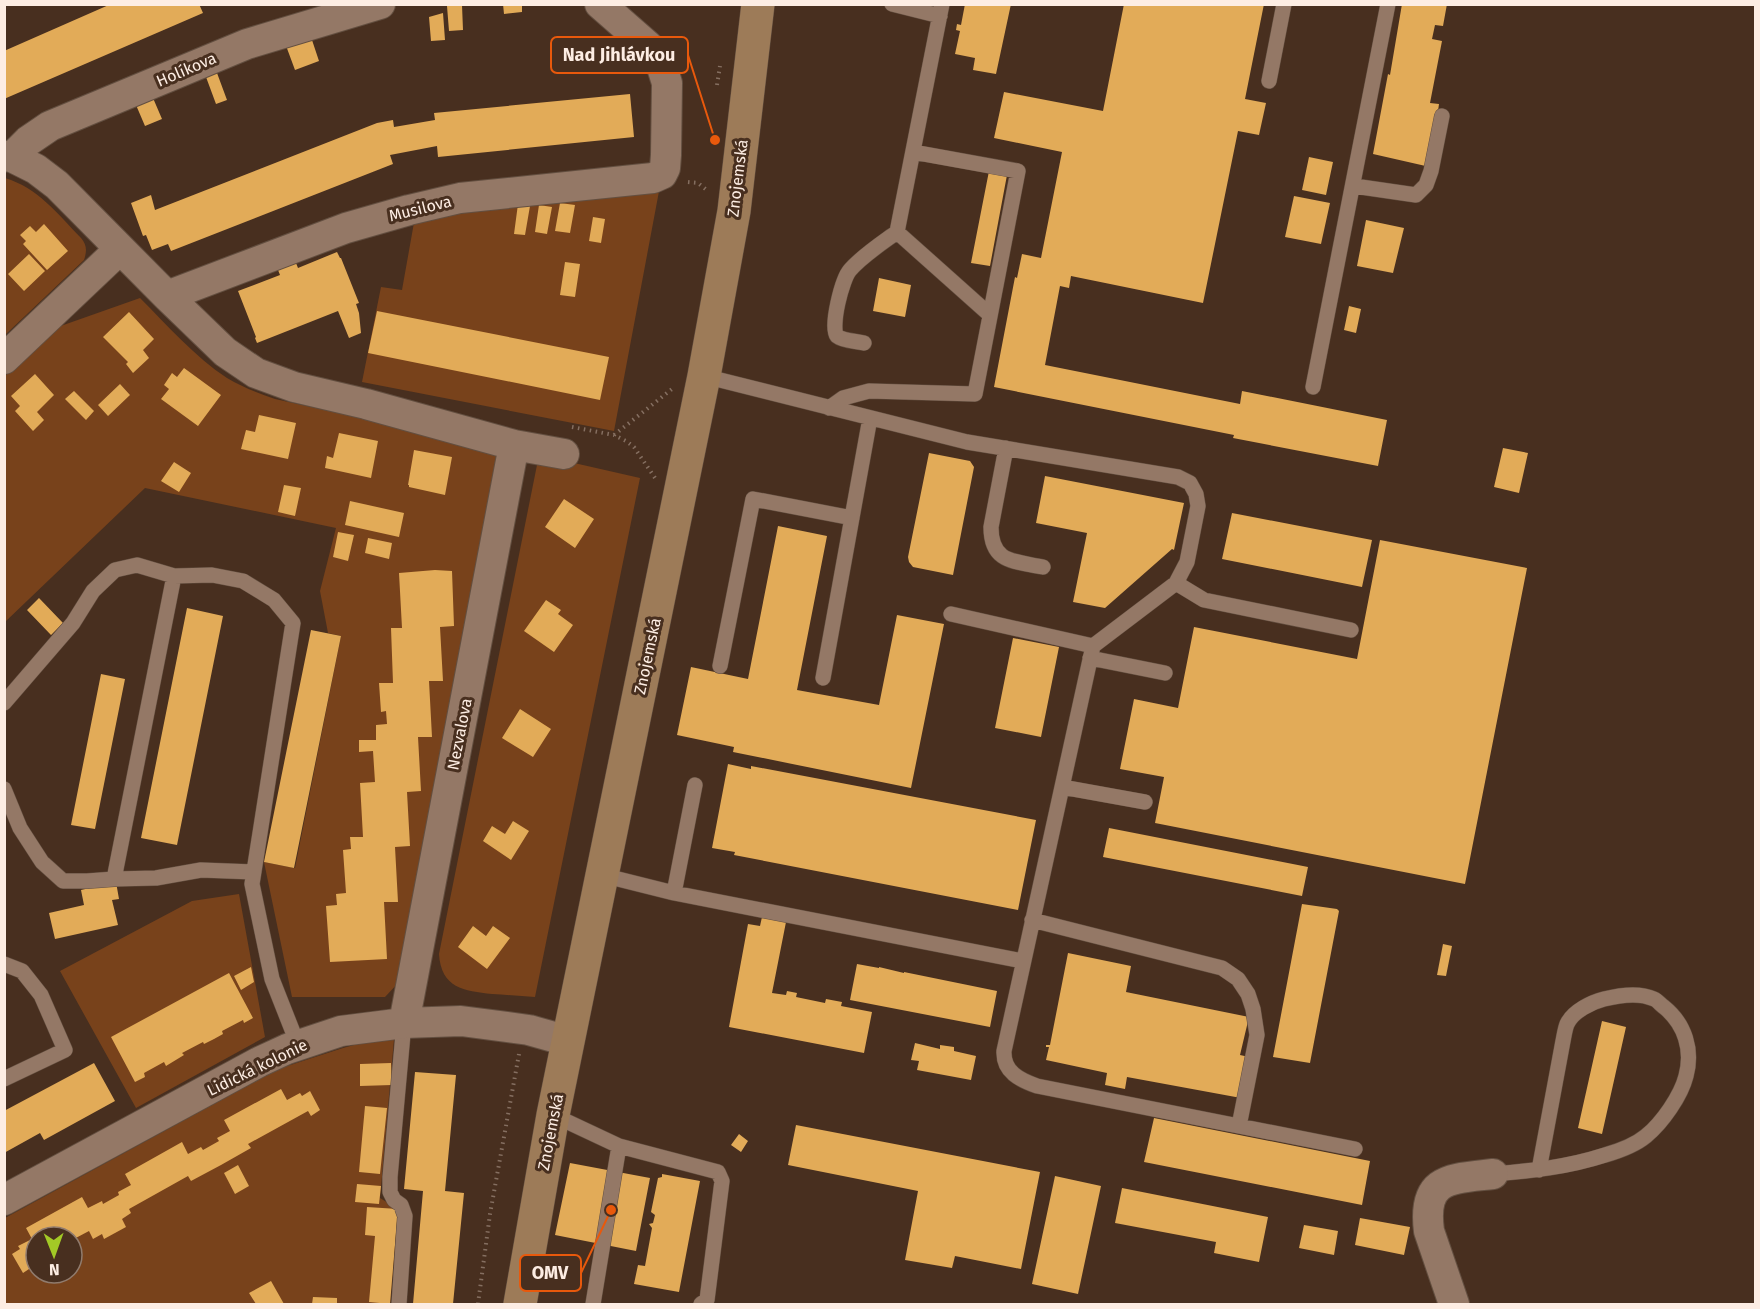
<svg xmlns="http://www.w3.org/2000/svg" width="1760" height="1309" viewBox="0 0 1760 1309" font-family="'Fira Sans',sans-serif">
<rect width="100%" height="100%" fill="#482f1f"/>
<path fill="#78421b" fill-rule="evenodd" d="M5 178C38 188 57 213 81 238 87 245 87 251 84 260L5 335Z
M660 186 614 431 362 382 381 287 402 290 415 217Z
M140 298C167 325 195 357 227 378 242 387 258 393 275 399L493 447 504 464 400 981 385 997H292L264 862 295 868 341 636 328 633 320 591 336 528 145 488 5 622V376L55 328Z
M539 455 640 478 535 997C521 996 507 995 492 994 464 991 441 988 439 954Z
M239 894 265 1037 136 1108 60 971 192 901Z
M394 1039 380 1198 398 1209 390 1304H5V1218L278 1069 343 1048 365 1042ZM36 1237H72V1273H36Z"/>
<path fill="#e2ab58" d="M111 4H199L203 13 4 99V51Z
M503 4H522V12L504 14Z
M965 4H1011L996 74 973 70 975 58 955 54 960 31 956 30 957 24 961 25Z
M1124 4H1264L1245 99 1266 103 1259 135 1238 131 1203 303 1071 276 1069 288 1060 286 1045 365 1240 404 1242 391 1387 420 1378 466 1233 438 1234 435 994 387 1015 277 1017 278 1022 254 1041 258 1062 152 994 138 1004 92 1103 111Z
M1402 4H1447L1443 26 1435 25 1432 39 1442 41 1430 103 1439 104 1430 167 1373 154 1388 74 1390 75Z
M462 5 463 30 449 31 447 6Z
M443 13 445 40 431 41 429 17Z
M310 34 319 61 295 70 285 43Z
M217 73 227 100 216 104 206 77Z
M630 94 634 137 438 157 437 146 390 155 393 164 171 251 168 244 152 250 146 235 143 236 131 203 151 195 155 210 377 123 393 120 394 127 435 120 434 113Z
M153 98 162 119 145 126 136 105Z
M1309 157 1333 162 1326 195 1302 190Z
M989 171 1007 175 990 266 971 263Z
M1294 196 1330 203 1321 244 1285 237Z
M560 203 575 205 570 233 555 231Z
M518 204 530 206 525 235 514 234Z
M539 205 552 207 547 234 535 232Z
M593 217 605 219 601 243 589 241Z
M1366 220 1404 228 1393 273 1357 266Z
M44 224 68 251 47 270 23 244 26 241 20 235 30 226 36 232Z
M337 252 340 258H341L359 303 356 304 359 313 361 333 349 338 338 311 257 343 255 338 256 337 238 291 280 275 278 270 296 263 298 268Z
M29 254 45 271 24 291 8 274Z
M565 262 580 264 575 297 560 295Z
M879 278 911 285 905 317 873 311Z
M1349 306 1361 309 1356 333 1344 330Z
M377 311 609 357 600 400 368 353Z
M129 312 154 339 143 350 149 358 133 373 126 364 128 362 103 337Z
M184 368 221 395 198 426 161 399 169 389 164 385 172 373 177 377Z
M35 374 54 395 37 412 44 420 33 431 15 411 20 406 11 396Z
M120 384 130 395 108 416 98 405Z
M74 391 94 411 86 420 65 399Z
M259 415 296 423 288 459 241 449 246 430 255 432Z
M339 433 378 441 371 478 325 468 327 456 333 458Z
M1503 448 1528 453 1519 493 1494 487Z
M414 450 452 457 445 495 409 487V485H408Z
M929 453 970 461 974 467 953 575 913 567 909 562 908 557Z
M174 462 191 473 179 492 161 481Z
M1045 476 1184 503 1174 550 1172 549 1105 608 1073 602 1087 533 1036 523Z
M284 485 301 488 295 516 278 512Z
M564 499 594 519 575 548 545 527Z
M350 501 404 513 399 537 345 525Z
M1232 513 1372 540 1362 587 1222 559Z
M778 526 827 536 797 690 879 705 897 615 944 624 911 788 733 752 734 747 677 735 691 667 748 679Z
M338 532 354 535 348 561 333 557Z
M368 538 392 543 389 559 365 553Z
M1380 540 1527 568 1465 884 1155 823 1164 777 1120 769 1134 699 1178 708 1194 627 1357 659Z
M435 570 452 571 454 626 440 627 443 681H429L432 737H418L421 791 407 792 410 846 395 847 398 902H384L387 959 330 962 326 906 337 905 336 894 346 893 343 850 351 849 350 837H363L360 783 375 782 373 751 359 752V740H376V725L387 724 386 711 381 712 379 683H393L391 628H402L399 573Z
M39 598 63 623 51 635 27 610Z
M546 600 561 610 558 614 573 625 554 652 524 631Z
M187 608 223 616 177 845 141 838Z
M311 630 341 636 294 868 264 862Z
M1013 638 1059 647 1041 737 995 728Z
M101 674 125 679 95 829 71 825Z
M520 709 551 729 533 757 502 738Z
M728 764 751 769V766L1036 820 1018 910 734 855 735 852 712 848Z
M513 821 529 831 511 860 483 841 492 826 505 834Z
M1109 828 1308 867 1302 896 1103 857Z
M116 882 119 899 112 900 118 925 55 939 49 913 84 905 81 890Z
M1302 904 1337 909 1339 911 1310 1063 1273 1057Z
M762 917 786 922 772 993 786 995 787 991 797 993 796 997 825 1003 826 999 842 1002 841 1006 872 1012 864 1053 729 1027 748 924 760 926Z
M473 926 486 936 493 926 510 938 487 969 458 947Z
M1443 944 1452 946 1446 976 1437 975Z
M1068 953 1131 966 1126 992 1249 1017 1240 1055 1249 1057 1241 1098 1127 1077 1125 1089 1105 1085 1107 1073 1046 1060 1049 1047H1046V1045H1050Z
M857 964 879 968V967L904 973V972L997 991 990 1027 850 1000Z
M251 967 254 982 241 990 234 976Z
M229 973 253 1018 244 1023 243 1020 222 1031 223 1034 214 1039 204 1044 203 1042 182 1053 184 1055 166 1066 164 1062 144 1073 145 1077 135 1082 111 1037Z
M1602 1021 1626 1027 1602 1134 1578 1128Z
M915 1043 940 1049V1045L954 1047V1051L976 1056 971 1080 917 1070 919 1061 911 1060Z
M94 1063 115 1101 44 1140 40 1133 4 1153V1111Z
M391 1063 392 1085 360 1086V1064Z
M415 1072 456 1075 445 1191 464 1193 453 1304H413L423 1191 404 1189Z
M281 1089 287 1100 300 1093 302 1096 310 1091 320 1110 311 1116 308 1111 248 1144 251 1148 221 1165 191 1181 188 1176 129 1209 131 1213 122 1219 126 1227 104 1239 102 1234 93 1239 89 1231 72 1240V1237H36V1259L30 1263 32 1267 23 1273 12 1254 20 1249 18 1246 32 1239 26 1228 82 1197 88 1208 102 1201 103 1204 119 1195 118 1192 131 1185 125 1174 182 1142 188 1154 201 1147 203 1150 219 1141 217 1138 230 1131 224 1120Z
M365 1106 387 1108 380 1174 359 1172Z
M1154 1118 1370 1161 1362 1205 1144 1162Z
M796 1125 1040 1172 1021 1269 955 1256 952 1268 905 1260 918 1191 788 1165Z
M739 1134 748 1141 741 1152 731 1145Z
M570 1163 650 1178 636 1251 555 1235Z
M238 1165 249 1186 235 1194 224 1173Z
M662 1174 700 1181 679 1292 634 1284 638 1265 645 1266 652 1228 649 1224 653 1223 655 1215 651 1212 658 1178 662 1177Z
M1055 1176 1101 1186 1078 1294 1032 1284Z
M357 1184 381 1186 379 1204 355 1202Z
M1122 1188 1268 1217 1259 1262 1214 1253 1216 1242 1115 1223Z
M367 1207 398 1209 390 1304 369 1302 375 1236 365 1235Z
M1360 1218 1410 1227 1404 1255 1355 1245Z
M1304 1225 1338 1231 1334 1255 1299 1248Z
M271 1281 284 1304H256L249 1293Z
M313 1297 337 1298V1304H312Z"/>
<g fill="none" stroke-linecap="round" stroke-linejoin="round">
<g stroke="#634f40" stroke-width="16">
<path id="lane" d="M892 4 940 16
M1269 81 1284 4
M1354 186 1416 195 1426 185 1431 171 1442 116
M897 232 942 4
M864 343C856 341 843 341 837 336 830 327 842 279 850 270 862 256 882 243 897 232L990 315
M704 376 967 442 1178 477 1190 483 1196 494 1198 506 1187 562 1176 583 1093 646
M1313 387 1388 4
M829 408 843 398 869 391 975 394 1018 171 913 152
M1006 448 991 527C991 563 1014 561 1043 567
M1176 583 1204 600 1351 630
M951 614 1093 646 1004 1051C1003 1072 1020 1080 1037 1086L1355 1149
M1090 658 1165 673
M720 666 753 499 852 518
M823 678 870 418
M4 703 73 623 93 591 115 570 137 565 174 576 212 575 243 581 274 600 293 623 252 884 272 979 298 1045
M1062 787 1145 802
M4 789 20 828 42 862 63 881H87L114 879 156 878 201 870 254 872
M602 875 674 893 1023 961
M114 879 174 576
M674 893 695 785
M1032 920 1222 968 1238 979 1248 994 1253 1009 1257 1035 1239 1126
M4 964 22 971 41 995 65 1050 4 1079
M553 1115 619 1146 593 1304
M619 1146 718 1172 722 1181 707 1300 701 1304
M1493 1174C1531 1171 1568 1167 1605 1155 1619 1151 1634 1146 1646 1136 1662 1123 1681 1096 1686 1076 1693 1050 1685 1024 1664 1007 1661 1005 1657 1000 1654 999 1639 992 1620 995 1604 999 1592 1002 1573 1011 1567 1024 1565 1029 1564 1036 1563 1041L1539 1170
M399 1304 405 1216 401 1205 394 1200 390 1192V1177L404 1023"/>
</g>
<g stroke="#634f40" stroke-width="32">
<path id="street" d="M4 156 12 157 28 141 50 126 247 44 380 4
M12 157 36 169 57 185 167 296 346 228 409 210 460 198 653 178 662 174 665 168 666 155 667 83 661 64 648 46 600 4
M167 296 225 352 256 373 294 387 366 404 514 445 564 454
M4 359 120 249
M404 1023 514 445
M4 1200 259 1062 287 1049 341 1031 404 1023 461 1021 529 1030 568 1041
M1454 1304 1429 1231C1422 1177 1450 1179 1493 1174"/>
</g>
<g stroke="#634f40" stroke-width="34">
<path id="secondary" d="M520 1304 553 1115 704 376 734 211 758 4"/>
</g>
<path stroke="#856f61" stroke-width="4" stroke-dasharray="1.5 4.5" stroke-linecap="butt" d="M717 85 720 66
M688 182 698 183 708 191
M572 427 614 435 626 441 634 447 655 478
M614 435 672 389
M478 1304 490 1214 519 1054"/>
<use href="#lane" stroke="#947866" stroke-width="15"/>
<use href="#street" stroke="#947866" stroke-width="30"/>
<use href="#secondary" stroke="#9d7b58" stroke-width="33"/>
</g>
<g text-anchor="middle" stroke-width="6" stroke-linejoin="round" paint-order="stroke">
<g font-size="16" fill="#fdede3" stroke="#482f1f">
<text transform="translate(186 69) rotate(-23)" y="6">Holíkova</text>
<text transform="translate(737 178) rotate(-83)" y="6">Znojemská</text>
<text transform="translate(420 208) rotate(-14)" y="6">Musilova</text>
<text transform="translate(647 656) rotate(-78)" y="6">Znojemská</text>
<text transform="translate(459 734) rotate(-79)" y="6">Nezvalova</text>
<text transform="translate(257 1067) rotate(-26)" y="6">Lidická kolonie</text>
<text transform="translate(550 1132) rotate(-79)" y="6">Znojemská</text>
</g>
</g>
<path fill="none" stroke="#e8590c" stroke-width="2" d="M715 140L688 55M611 1210L581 1273"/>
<g fill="#e8590c" stroke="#482f1f" stroke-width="2">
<circle cx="715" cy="140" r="6"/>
<circle cx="611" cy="1210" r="6"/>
</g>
<g fill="#482f1f" stroke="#e8590c" stroke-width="2">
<rect x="551" y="37" width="137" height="36" rx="6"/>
<rect x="520" y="1255" width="61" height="36" rx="6"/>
</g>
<g font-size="18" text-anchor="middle" font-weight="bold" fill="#fdede3">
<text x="619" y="61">Nad Jihlávkou</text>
<text x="550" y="1279">OMV</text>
</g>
<rect width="1760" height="1309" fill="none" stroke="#fdede3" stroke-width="12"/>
<g transform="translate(54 1255) rotate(179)"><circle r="28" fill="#482f1f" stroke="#907b6d" stroke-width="1.5"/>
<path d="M0-4.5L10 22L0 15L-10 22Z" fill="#a3c926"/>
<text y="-9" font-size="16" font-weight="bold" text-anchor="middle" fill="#fdede3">N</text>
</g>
</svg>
